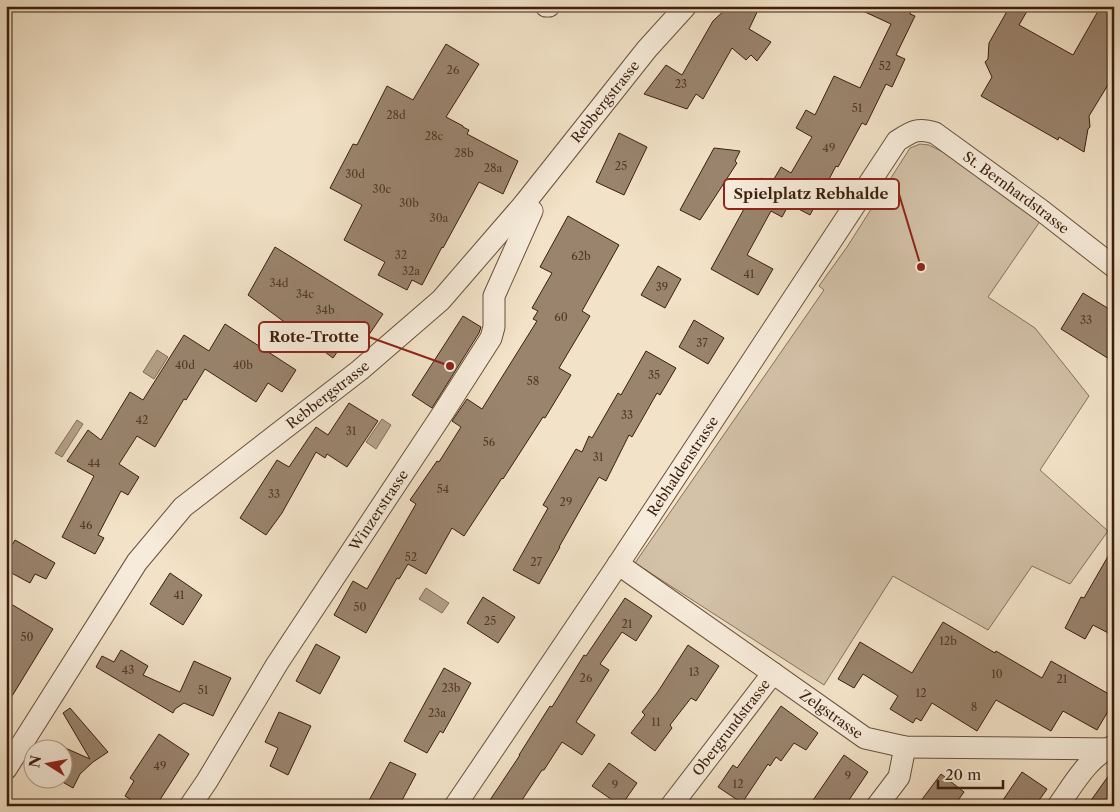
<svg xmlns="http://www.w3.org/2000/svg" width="1120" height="812" viewBox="0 0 1120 812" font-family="'Libre Caslon Text',serif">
<rect width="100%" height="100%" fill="#f2e2c7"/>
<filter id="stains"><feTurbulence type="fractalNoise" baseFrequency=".004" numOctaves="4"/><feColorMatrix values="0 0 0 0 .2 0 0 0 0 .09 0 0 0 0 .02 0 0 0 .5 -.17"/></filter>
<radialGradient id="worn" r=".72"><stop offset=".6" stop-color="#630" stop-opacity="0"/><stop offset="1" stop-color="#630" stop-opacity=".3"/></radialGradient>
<path fill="#d3c1a8" stroke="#87705b" d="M920 144 929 145 957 159 1041 220 988 297 1035 328 1089 396 1040 470 1108 531 1070 584 1032 566 988 630 893 576 824 685 635 563 824 290 819 286 847 247 910 148Z"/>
<path fill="#b4a088" stroke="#846c57" d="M157 350 168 357 154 379 143 372Z
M382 419 391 425 376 449 366 442Z
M77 420 83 424 62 457 55 453Z
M426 588 449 603 442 613 419 599Z"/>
<path fill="#9a846e" stroke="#3b1f0e" d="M729 6H760L749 29 771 42 757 61 751 55 746 60 732 48 703 99 696 94 687 109 644 94 666 65 682 75 713 21Z
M852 6H913L910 14 915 16 896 55 905 59 892 87 886 84 866 125 862 123 838 167 836 166 810 215 789 204 782 217 771 211 747 255 773 269 758 295 711 269 761 178 771 184 781 167 791 173 812 137 796 128 806 110 815 115 834 76 860 88 891 24Z
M1010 6H1030L1019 25 1073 55 1101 6H1114V75L1089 116 1090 127 1088 129 1084 152 1059 137 1058 140 981 96 992 77 985 62 988 59 989 43Z
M446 44 479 64 446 117 463 126V127L469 130 467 134 518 161 503 194 479 182 443 248 442 247 422 285 412 280 407 290 378 275 385 262 344 240 362 205 330 188 353 144 357 145 387 86 413 100Z
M619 133 647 147 624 195 596 182Z
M714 148 740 151 735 161 737 163 700 220 680 210Z
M568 216 619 245 582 311 590 316 559 368 571 375 545 418 543 417 503 479 502 478 464 536 452 528 426 574 408 564 399 579 397 578 366 633 334 615 353 581 367 589 416 504 410 500 437 461 439 462 461 427 452 421 467 399 482 409 537 321 533 319 538 311 532 308 552 273 540 267Z
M275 247 383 314 362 345 349 335 333 358 248 295Z
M658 266 681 279 665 308 641 295Z
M1083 293 1114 312V362L1061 329Z
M463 316 481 327 479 333 432 408 412 395Z
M694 320 724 338 708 364 679 347Z
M225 324 296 370 282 392 268 383 256 402 205 369 186 400 184 399 155 447 137 436 119 464 139 477 128 495 121 491 98 535 104 538 95 554 62 537 94 476 67 461 88 430 101 440 130 392 143 400 184 335 209 351Z
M646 351 676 368 660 395 657 393 632 437 629 435 606 481 599 477 559 547H560L539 584 513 570 548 508 543 505 576 449 582 452 589 436 592 438 618 393 621 395Z
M349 403 378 421 347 467 327 454 325 458 316 452 282 513 266 535 240 518 277 460 289 467 316 427 328 435Z
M15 540 55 563 46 579 35 574 30 583 6 570V555Z
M1114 546V636L1093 625 1085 639 1065 628 1081 597 1084 598Z
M170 573 202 595 183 625 150 604Z
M483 597 515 617 498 643 467 623Z
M625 598 652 616 636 641 622 632 600 664 609 670 576 722 595 735 582 755 562 742 544 770H542L518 806H486L520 755H519L550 706 552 707 584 655 586 656Z
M6 601 53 629 6 706Z
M943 622 995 653 996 651 1042 678 1051 661 1114 697V701L1097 730 1063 711 1051 731 996 700 977 731 932 703 921 721 916 718 913 723 890 709 898 696 863 674 854 688 838 679 860 642 912 673Z
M316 644 340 657 320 694 296 681Z
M688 645 719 666 696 701 691 698 670 725 672 728 655 751 631 733 645 715 642 712 657 693Z
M121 650 148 666 143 675 180 692 194 661 231 678 213 716 184 703 175 709 173 713 96 667 102 656 114 662Z
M444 668 471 683 443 733 440 731 427 753 404 741Z
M781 706 818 733 806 750 794 743 781 761 776 757 770 766 768 764 742 803 718 787 733 765 737 768Z
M70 708 108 752 93 762 80 774 73 788 59 780H62V750H50L54 743 90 759 63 713Z
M279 712 311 726 288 775 270 766 278 748 265 742Z
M159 734 189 754 156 806H125L130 799 125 796 134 781 130 778Z
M844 755 868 772 845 806H809Z
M390 762 416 774 399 806H366Z
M609 763 637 783 621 806 592 786Z
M1114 768V806H1087Z
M1022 772 1047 789 1035 806H999Z
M941 774 964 792 954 806H917Z"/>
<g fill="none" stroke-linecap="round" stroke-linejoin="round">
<g stroke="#69503c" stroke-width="23">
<g id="minor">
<path d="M546 6H549"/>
<path id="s1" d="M618 564 865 738 905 747 1114 749"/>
<path id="s2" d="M6 769 137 562 183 507 360 370 441 300 524 204 647 49 686 6"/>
<path id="s3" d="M190 806 207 781 277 664 443 413 491 338 494 327V296L532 211 524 204"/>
<path id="s4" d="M455 806 615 569 897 141C911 132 917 127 935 133L1041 210 1114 267"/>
<path id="s5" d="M671 806 773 673"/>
<path d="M877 806 899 777 905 747"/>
<path d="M1058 806C1073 785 1088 757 1113 746"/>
</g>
</g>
<use href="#minor" stroke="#f7ecdb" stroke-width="21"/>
</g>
<g text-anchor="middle" stroke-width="4" stroke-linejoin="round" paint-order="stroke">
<g font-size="11" fill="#533826">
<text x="885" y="70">52</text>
<text x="453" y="74">26</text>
<text x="681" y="88">23</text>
<text x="857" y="112">51</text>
<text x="396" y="119">28d</text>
<text x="434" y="140">28c</text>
<text x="829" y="152">49</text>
<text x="464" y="157">28b</text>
<text x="621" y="170">25</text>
<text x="493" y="172">28a</text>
<text x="355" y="178">30d</text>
<text x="382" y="193">30c</text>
<text x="409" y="207">30b</text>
<text x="439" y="222">30a</text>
<text x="401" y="259">32</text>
<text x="581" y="260">62b</text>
<text x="411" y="275">32a</text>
<text x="749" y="278">41</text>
<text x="279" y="287">34d</text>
<text x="662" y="291">39</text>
<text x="305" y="298">34c</text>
<text x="325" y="314">34b</text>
<text x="561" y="321">60</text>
<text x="1086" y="324">33</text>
<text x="702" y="347">37</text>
<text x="185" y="369">40d</text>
<text x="243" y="369">40b</text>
<text x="654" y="379">35</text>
<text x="533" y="385">58</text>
<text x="627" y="419">33</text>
<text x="142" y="424">42</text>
<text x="351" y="435">31</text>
<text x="489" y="446">56</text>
<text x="598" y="461">31</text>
<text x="94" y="467">44</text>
<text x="443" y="493">54</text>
<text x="274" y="498">33</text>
<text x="566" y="506">29</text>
<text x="86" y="529">46</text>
<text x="411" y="561">52</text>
<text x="536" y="566">27</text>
<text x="179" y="599">41</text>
<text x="360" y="611">50</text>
<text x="490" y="625">25</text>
<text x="627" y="628">21</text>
<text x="27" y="641">50</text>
<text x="948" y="645">12b</text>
<text x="128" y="674">43</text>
<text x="694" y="676">13</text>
<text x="997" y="678">10</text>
<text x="586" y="682">26</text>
<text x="1062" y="683">21</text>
<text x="451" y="692">23b</text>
<text x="203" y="694">51</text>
<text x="921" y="697">12</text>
<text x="974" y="711">8</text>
<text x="437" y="717">23a</text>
<text x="656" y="726">11</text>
<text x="160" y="770">49</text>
<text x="848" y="780">9</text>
<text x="738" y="788">12</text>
<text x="615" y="789">9</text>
</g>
<g font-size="14" fill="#3b1f0e" stroke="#f7ecdb">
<text dy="5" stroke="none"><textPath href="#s2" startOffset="905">Rebbergstrasse</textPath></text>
<text dy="5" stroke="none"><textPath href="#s4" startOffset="940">St. Bernhardstrasse</textPath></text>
<text dy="5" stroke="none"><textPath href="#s2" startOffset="500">Rebbergstrasse</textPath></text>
<text dy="5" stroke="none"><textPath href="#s4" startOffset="409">Rebhaldenstrasse</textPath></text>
<text dy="5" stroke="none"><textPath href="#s3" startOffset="351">Winzerstrasse</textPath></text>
<text dy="5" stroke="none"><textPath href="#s1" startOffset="261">Zelgstrasse</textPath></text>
<text dy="5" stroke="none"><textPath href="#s5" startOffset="99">Obergrundstrasse</textPath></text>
</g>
</g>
<path fill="none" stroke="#8f2418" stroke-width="2" d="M921 267L899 194M450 366L369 337"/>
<g fill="#8f2418" stroke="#f7ecdb" stroke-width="2">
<circle cx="921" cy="267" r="5"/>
<circle cx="450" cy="366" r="5"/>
</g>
<g fill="#f7ecdb" stroke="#8f2418" stroke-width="2">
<rect x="724" y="179" width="175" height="30" rx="5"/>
<rect x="259" y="322" width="110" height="30" rx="5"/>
</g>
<g font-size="15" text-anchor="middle" font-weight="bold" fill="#3b1f0e">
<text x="811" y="199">Spielplatz Rebhalde</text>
<text x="314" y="342">Rote-Trotte</text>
</g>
<rect width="1120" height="812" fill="none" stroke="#f2e2c7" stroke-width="25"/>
<rect x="8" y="8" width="1105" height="797" fill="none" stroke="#3b1f0e" stroke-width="2.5"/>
<rect x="12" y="12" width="1095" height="787" fill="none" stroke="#3b1f0e"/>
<g transform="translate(48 764) rotate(281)"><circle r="24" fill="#f7ecdb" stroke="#ac9a89"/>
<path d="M0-4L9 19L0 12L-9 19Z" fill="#8f2418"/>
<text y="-8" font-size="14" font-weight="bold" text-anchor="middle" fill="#3b1f0e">N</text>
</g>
<path d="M938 780v8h65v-8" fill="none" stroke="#3b1f0e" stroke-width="2.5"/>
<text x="945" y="780" font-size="15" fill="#3b1f0e" stroke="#f7ecdb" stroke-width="4" paint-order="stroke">20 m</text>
<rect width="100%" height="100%" filter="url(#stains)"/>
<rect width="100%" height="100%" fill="url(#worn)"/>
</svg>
